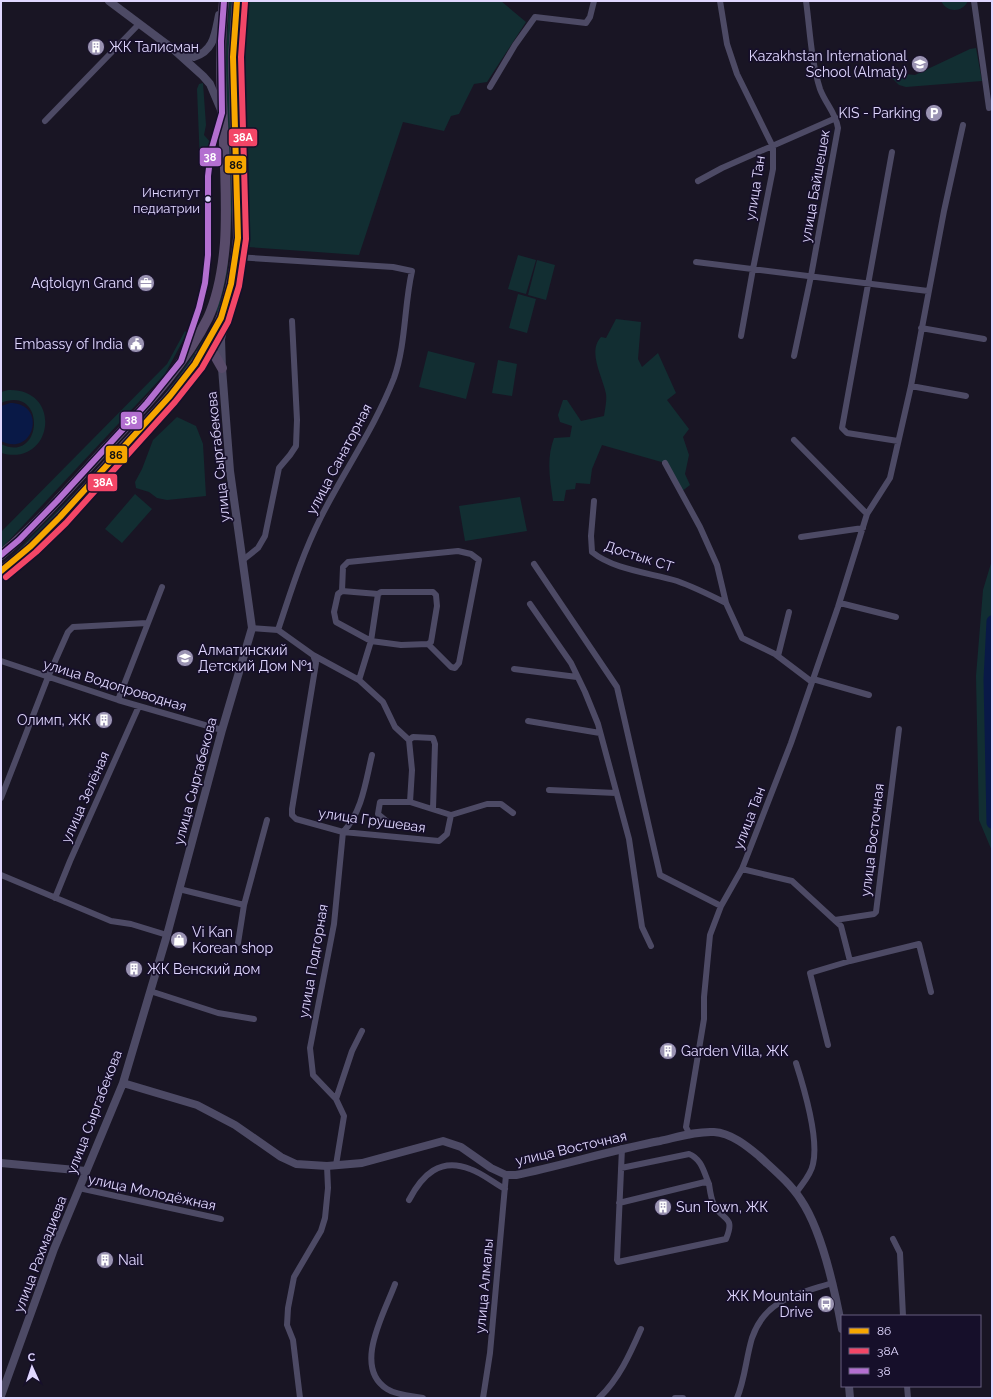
<svg xmlns="http://www.w3.org/2000/svg" width="993" height="1399" viewBox="0 0 993 1399" font-family="Raleway,sans-serif">
<rect width="100%" height="100%" fill="#191524"/>
<path fill="#122e32" d="M229 1H233L230 59 232 210 227 273 218 313 216 311 225 272 226 60Z
M244 1H501L526 22 487 82 474 84 459 114 451 116 444 131 403 122 359 255 248 247 242 58Z
M941 1H968C962 13 947 13 941 1Z
M976 48 982 81 906 87 899 85 891 77 895 73 915 75 970 49Z
M203 83 206 125 204 135 211 143 209 166 200 163 197 89 199 84Z
M518 255 536 260 526 294 508 289Z
M537 260 555 265 546 300 528 295Z
M518 294 536 299 527 333 509 328Z
M616 319 641 322 638 359 642 367 658 353 676 393 667 400 689 429 683 437 689 455 685 474 690 485 681 492 665 463 602 445 592 469 590 484 576 483 575 489 566 490 564 501H553C550 480 546 459 554 438L570 437 572 426 560 422 558 415 563 400H567L581 421 604 416C605 409 607 401 606 394 603 377 587 352 601 337L606 338Z
M185 331 187 333 165 374 1 549V532L167 364Z
M206 335 208 336C155 420 81 490 12 560L1 568V565L10 558C77 490 156 418 206 335Z
M428 351 475 363 466 399 419 387Z
M498 360 517 364 512 396 492 393Z
M8 390C64 388 53 468 1 453V444C43 465 47 384 1 403V392Z
M177 417 196 426 203 444 206 496 167 500 157 498 149 492 136 488 135 482 142 469 153 440Z
M135 494 152 509 122 543 105 529Z
M520 497 527 531 465 541 459 506Z
M992 560V851L979 820 976 676 983 590Z"/>
<path fill="#091947" d="M10 403C48 403 34 458 1 441V406Z"/>
<g fill="none" stroke-linecap="round" stroke-linejoin="round">
<path stroke="#091947" stroke-width="11" d="M992 621 989 679 992 823"/>
<path stroke="#4d4a65" stroke-width="6" d="M720 1 727 44 737 74 773 147V169L753 269 741 336
M974 1 989 108 992 107
M490 87 515 45 535 17 586 23 590 17 594 1
M45 121 138 25
M892 152 842 428 847 433 898 441
M698 181 722 168 836 118
M236 257 393 267 412 271C404 306 406 344 394 378 375 427 344 471 321 517 302 555 291 591 278 630L252 628
M696 262 928 291
M921 328 984 339
M794 356 811 276 838 128C836 113 825 103 820 89 811 61 810 30 806 1
M911 386 966 396
M665 463 700 527 717 565 726 603 742 638 775 654 812 682
M594 501 591 536 592 552C614 570 651 573 677 581 694 587 710 595 726 603
M867 514 890 478 911 386 944 211 963 125
M801 537 863 528
M243 560 258 548 265 536 279 468 290 455 296 446 297 420 292 321
M534 564 617 687 660 875 721 906
M342 591 343 567 348 562 458 551 471 554 479 560 478 565 459 663 455 668 451 667 428 644
M381 592H433L436 595 437 606 431 642 428 644 401 645 371 641 378 594Z
M840 603 896 617
M530 604 571 663 585 692 598 724 629 839 642 927 651 946
M278 630 313 655 316 663 292 809V815L296 819 343 832 439 841 447 834 451 815 487 804H501L513 813
M313 655 359 680 383 702 395 727 409 740 412 770 410 802H380L378 814 389 823
M778 656 789 612
M1 661 118 700 222 730
M514 669 577 677
M813 679 869 695
M359 680 371 641 336 622 334 612 338 594 342 591 378 594
M118 700 162 587
M528 721 600 733
M409 740 413 737 433 738 435 744 433 809
M549 790 616 793
M1 798 48 677 68 632 73 627 147 623
M410 802 451 815
M742 869 792 881 841 926 850 961 919 944 931 992
M1 875 111 921 131 924 167 935
M179 889 244 905
M55 898 70 861 139 706
M835 920 874 914 876 912 899 729
M238 943 244 905 267 820
M150 991 218 1013 254 1019
M828 1045 810 973 850 961
M796 1063C804 1088 819 1139 813 1164 811 1175 802 1184 796 1193
M336 1099 352 1051 362 1031
M690 1135 686 1127 704 1019V997L710 935 721 906 742 869 791 743 838 607 867 514 794 440
M336 1165 344 1116 336 1099 313 1075 310 1048 334 924 343 832C362 813 366 780 372 755
M621 1168 689 1154C702 1159 704 1173 709 1184
M79 1188 221 1219
M409 1200C422 1175 440 1157 470 1169 482 1173 494 1183 505 1189
M619 1203 705 1182 709 1184C710 1191 711 1199 714 1205 722 1221 736 1215 726 1239L618 1262 617 1260 622 1148
M893 1239 900 1253 903 1316
M395 1284C385 1312 352 1367 387 1389 396 1395 412 1396 423 1398
M907 1386 908 1398
M300 1398 293 1340 287 1325 288 1308 294 1277 321 1231 325 1218 328 1188 327 1166
M483 1398 490 1353 506 1175
M599 1398C619 1379 630 1354 641 1329
M675 1398H683
M737 1398C745 1379 746 1358 752 1338 765 1299 798 1294 832 1283"/>
<path stroke="#4d4a65" stroke-width="8" d="M109 1 173 49 203 76 210 84 221 110
M181 53 194 57C214 51 215 34 219 15
M123 1083 197 1105 235 1125 281 1157 296 1164 327 1166 362 1163 443 1141 461 1147 491 1168 506 1175H516C564 1165 612 1150 660 1141 678 1137 696 1131 714 1132 731 1133 747 1146 759 1156 774 1170 790 1183 801 1200 822 1231 835 1291 842 1329
M1 1163 86 1171
M849 1386 850 1398
M1 1396 54 1249 123 1083 167 935 222 730 252 628 230 471 222 368 221 339 227 313"/>
<path stroke="#584b6a" stroke-width="10" d="M200 355 207 352 214 354 222 368
M1 555C39 523 72 485 106 448 143 408 183 368 208 318 218 296 223 267 225 243 230 163 215 82 224 1
M1 571C41 542 81 494 114 457 150 417 192 378 216 329 230 301 235 268 238 238L233 57 237 1"/>
<g stroke="#160f2a" stroke-width="9">
<path id="bus-1" d="M1 571 31 546 60 517 170 396 195 364 221 318 231 284 238 238 233 57 237 1"/>
</g>
<g stroke="#160f2a" stroke-width="9">
<path id="bus-2" d="M6 577 36 552 66 523 175 402 202 368 228 322 239 286 246 239 241 57 245 2"/>
</g>
<g stroke="#160f2a" stroke-width="9">
<path id="bus-3" d="M1 555 19 540 57 501 147 403 181 361 199 308 205 283 208 255V176L211 151 222 113 221 41 224 1"/>
</g>
<use href="#bus-1" stroke="#f7a600" stroke-width="6"/>
<use href="#bus-2" stroke="#f34667" stroke-width="6"/>
<use href="#bus-3" stroke="#b36fd0" stroke-width="6"/>
</g>
<defs>
<g id="building-disc" transform="scale(0.9)"><circle r="9.5" fill="#9a93b2" stroke="#160f2a"/><path d="M-4-6H4V6H1V3H-1V6H-4ZM-2.5-4.3h1.7v1.8h-1.7ZM.8-4.3h1.7v1.8H.8ZM-2.5-1h1.7V.8h-1.7ZM.8-1h1.7V.8H.8Z" fill="#fff"/></g>
<g id="school-disc" transform="scale(0.9)"><circle r="9.5" fill="#9a93b2" stroke="#160f2a"/><path d="M0-5L7-2L0 1L-7-2ZM-4 1L0 2.5L4 1V4Q0 6-4 4Z" fill="#fff"/></g>
<g id="parking-disc" transform="scale(0.9)"><circle r="9.5" fill="#9a93b2" stroke="#160f2a"/><path d="M-3.5-5.5H1a3.5 3.5 0 0 1 0 7H-1V5.5H-3.5ZM-1-3.4V-.6H.8a1.4 1.4 0 0 0 0-2.8Z" fill="#fff"/></g>
<g id="office-disc" transform="scale(0.9)"><circle r="9.5" fill="#9a93b2" stroke="#160f2a"/><path d="M-6-3h4V-5.5h4V-3h4V5H-6ZM-1-4.5V-3h2v-1.5ZM-6 0V1H6V0Z" fill="#fff"/></g>
<g id="civic-disc" transform="scale(0.9)"><circle r="9.5" fill="#9a93b2" stroke="#160f2a"/><path d="M-.6-6.5H3V-4.5H.6V-3L4-1V1h2V6H-6V1h2V-1L-.6-3ZM-1.2 2.5V6h2.4V2.5Z" fill="#fff"/></g>
<g id="shop-disc" transform="scale(0.9)"><circle r="9.5" fill="#9a93b2" stroke="#160f2a"/><path d="M-5-2.5h2.3a2.7 3.5 0 0 1 5.4 0H5L5.5 6h-11ZM-1.5-2.5h3a1.5 2.3 0 0 0-3 0Z" fill="#fff"/></g>
<g id="bus-disc" transform="scale(0.9)"><circle r="9.5" fill="#9a93b2" stroke="#160f2a"/><path d="M-5-6H5V4H4V6H2V4H-2V6H-4V4H-5ZM-3.5-4V0h7V-4ZM-3.5 1.2v1.5H-2V1.2ZM2 1.2v1.5H3.5V1.2Z" fill="#fff"/></g>
</defs>
<g fill-rule="evenodd">
<use href="#building-disc" x="96" y="47"/>
<use href="#school-disc" x="920" y="64"/>
<use href="#parking-disc" x="934" y="113"/>
<use href="#office-disc" x="146" y="283"/>
<use href="#civic-disc" x="136" y="344"/>
<use href="#school-disc" x="185" y="658"/>
<use href="#building-disc" x="104" y="720"/>
<use href="#shop-disc" x="179" y="940"/>
<use href="#building-disc" x="134" y="969"/>
<use href="#building-disc" x="668" y="1051"/>
<use href="#building-disc" x="663" y="1207"/>
<use href="#building-disc" x="105" y="1260"/>
<use href="#bus-disc" x="826" y="1304"/>
</g>
<circle fill="#e0d7ff" stroke="#160f2a" stroke-width="1.5" cx="208" cy="199" r="3.5"/>
<g text-anchor="middle" stroke-width="3.5" stroke-linejoin="round" paint-order="stroke">
<g font-size="13" fill="#e0d7ff" stroke="#160f2a" text-anchor="end">
<text x="200" y="197">Институт<tspan x="200" dy="16">педиатрии</tspan></text>
</g>
<g font-size="14" fill="#e0d7ff" stroke="#160f2a" text-anchor="start">
<text x="109" y="52">ЖК Талисман</text>
<text x="907" y="61" text-anchor="end">Kazakhstan International<tspan x="907" dy="16">School (Almaty)</tspan></text>
<text x="921" y="118" text-anchor="end">KIS - Parking</text>
<text x="133" y="288" text-anchor="end">Aqtolqyn Grand</text>
<text x="123" y="349" text-anchor="end">Embassy of India</text>
<text x="198" y="655">Алматинский<tspan x="198" dy="16">Детский Дом №1</tspan></text>
<text x="91" y="725" text-anchor="end">Олимп, ЖК</text>
<text x="192" y="937">Vi Kan<tspan x="192" dy="16">Korean shop</tspan></text>
<text x="147" y="974">ЖК Венский дом</text>
<text x="681" y="1056">Garden Villa, ЖК</text>
<text x="676" y="1212">Sun Town, ЖК</text>
<text x="118" y="1265">Nail</text>
<text x="813" y="1301" text-anchor="end">ЖК Mountain<tspan x="813" dy="16">Drive</tspan></text>
</g>
<g font-size="14" fill="#e0d7ff" stroke="#160f2a">
<text transform="translate(815 186) rotate(-80)" y="5">улица Байшешек</text>
<text transform="translate(755 188) rotate(-81)" y="5">улица Тан</text>
<text transform="translate(218 457) rotate(-96)" y="5">улица Сыргабекова</text>
<text transform="translate(339 459) rotate(-62)" y="5">улица Санаторная</text>
<text transform="translate(639 556) rotate(18)" y="5">Достык СТ</text>
<text transform="translate(115 685) rotate(17)" y="5">улица Водопроводная</text>
<text transform="translate(195 781) rotate(-75)" y="5">улица Сыргабекова</text>
<text transform="translate(85 797) rotate(-66)" y="5">улица Зелёная</text>
<text transform="translate(749 818) rotate(-69)" y="5">улица Тан</text>
<text transform="translate(372 820) rotate(8)" y="5">улица Грушевая</text>
<text transform="translate(872 840) rotate(-83)" y="5">улица Восточная</text>
<text transform="translate(313 961) rotate(-80)" y="5">улица Подгорная</text>
<text transform="translate(94 1112) rotate(-69)" y="5">улица Сыргабекова</text>
<text transform="translate(571 1148) rotate(-13)" y="5">улица Восточная</text>
<text transform="translate(152 1192) rotate(12)" y="5">улица Молодёжная</text>
<text transform="translate(40 1254) rotate(-69)" y="5">улица Рахмадиева</text>
<text transform="translate(484 1286) rotate(-85)" y="5">улица Алмалы</text>
</g>
</g>
<g stroke="#160f2a" stroke-width="1.5">
<rect x="228" y="128" width="30" height="19" rx="4" fill="#f34667"/>
<rect x="199" y="147" width="23" height="20" rx="4" fill="#b36fd0"/>
<rect x="224" y="155" width="23" height="19" rx="4" fill="#f7a600"/>
<rect x="120" y="411" width="23" height="19" rx="4" fill="#b36fd0"/>
<rect x="105" y="445" width="23" height="19" rx="4" fill="#f7a600"/>
<rect x="87" y="473" width="31" height="19" rx="4" fill="#f34667"/>
</g>
<g font-size="11" text-anchor="middle" font-weight="bold" fill="#fff">
<text x="243" y="141">38А</text>
<text x="210" y="161">38</text>
<text x="131" y="424">38</text>
<text x="103" y="486">38А</text>
</g>
<g font-size="11" text-anchor="middle" font-weight="bold" fill="#111">
<text x="236" y="169">86</text>
<text x="116" y="459">86</text>
</g>
<rect width="993" height="1399" fill="none" stroke="#e0d7ff" stroke-width="4"/>
<rect x="841" y="1315" width="140" height="72" fill="#160f2a" stroke="#675f7f"/>
<rect x="849" y="1328" width="20" height="6" fill="#f7a600" stroke="#675f7f"/>
<text x="877" y="1335" font-size="12" fill="#e0d7ff">86</text>
<rect x="849" y="1348" width="20" height="6" fill="#f34667" stroke="#675f7f"/>
<text x="877" y="1355" font-size="12" fill="#e0d7ff">38А</text>
<rect x="849" y="1368" width="20" height="6" fill="#b36fd0" stroke="#675f7f"/>
<text x="877" y="1375" font-size="12" fill="#e0d7ff">38</text>
<g transform="translate(32 1367) rotate(357)" stroke="#160f2a" stroke-width="3" paint-order="stroke">
<path d="M0-3L7 15L0 10L-7 15Z" fill="#e0d7ff"/>
<text y="-6" font-size="11" font-weight="bold" text-anchor="middle" fill="#e0d7ff">С</text>
</g>
</svg>
